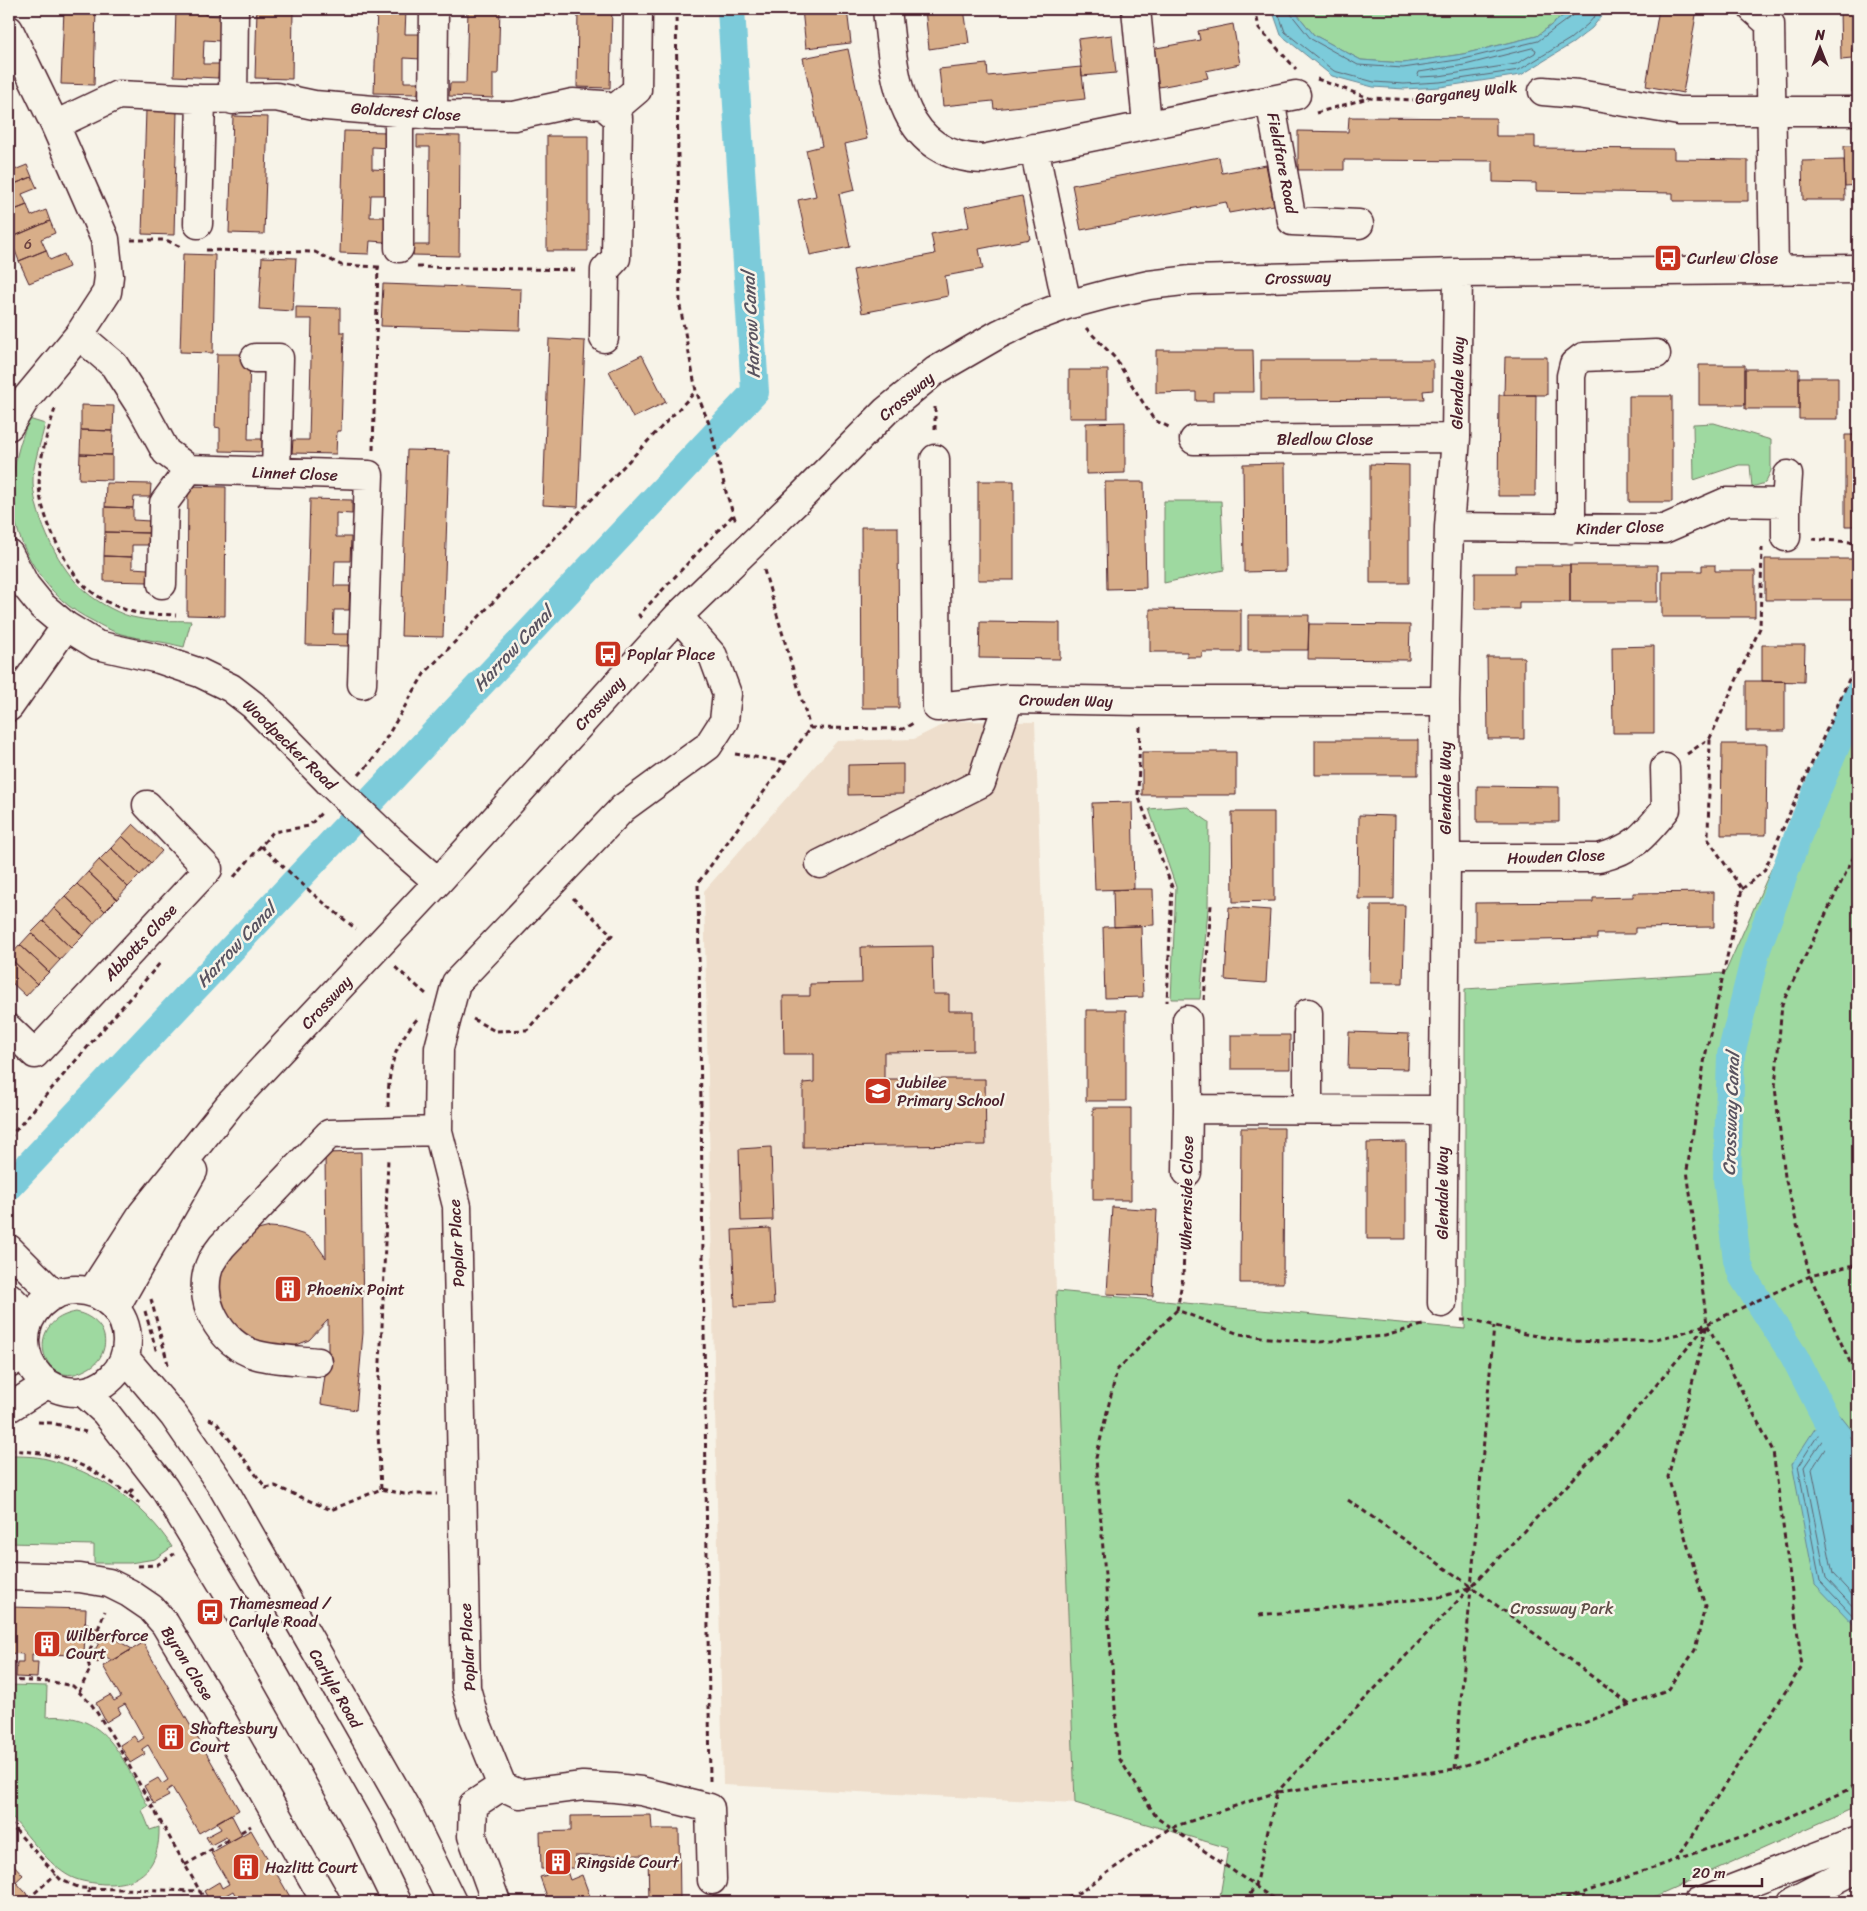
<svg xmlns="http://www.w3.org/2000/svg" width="1867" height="1911" viewBox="0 0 1867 1911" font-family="Sriracha,sans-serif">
<rect width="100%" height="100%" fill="#f7f3e8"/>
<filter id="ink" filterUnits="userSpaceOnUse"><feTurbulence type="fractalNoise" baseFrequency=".02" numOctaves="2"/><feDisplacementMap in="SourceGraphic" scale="10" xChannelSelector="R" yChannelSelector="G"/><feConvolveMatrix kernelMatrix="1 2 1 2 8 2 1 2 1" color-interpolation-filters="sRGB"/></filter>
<g filter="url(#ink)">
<path fill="#eedecc" d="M950 721 1035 722 1075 1803 723 1785 704 891 837 741 914 739Z"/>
<path fill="#9ed9a0" stroke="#747c66" d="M1293 9H1572L1537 36 1463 54 1403 63 1361 60 1314 35Z
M29 419 45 424C41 443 32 465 33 484 35 518 60 571 86 592 97 602 122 616 137 618 154 622 173 620 191 621L184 647C163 641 141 640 121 634 111 631 102 626 93 621 48 600 13 546 12 496 12 468 19 444 29 419Z
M1714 423 1771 440V471L1765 483 1752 487 1750 465H1739L1694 480 1693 424Z
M1164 501H1221L1224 570 1164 583Z
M1858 674V1806L1642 1902H1219L1228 1848 1075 1803 1056 1291 1465 1329V989L1725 973Z
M1186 806 1209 822 1208 909 1200 999H1171L1176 887 1149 809Z
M76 1312C94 1316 110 1331 103 1351 100 1360 94 1366 85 1370 44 1393 20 1322 76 1312Z
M9 1456C21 1456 35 1456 47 1459 97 1472 145 1504 172 1547L155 1559 130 1563H94V1545L9 1543Z
M9 1685 47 1686 46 1717C109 1711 122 1760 148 1806L142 1810 150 1830 159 1827C160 1865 143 1885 104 1884 94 1883 81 1882 71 1877 50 1867 25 1832 9 1814Z"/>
<path fill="#7ccbda" stroke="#688694" d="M1272 9H1293L1314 35 1361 60 1403 63 1463 54 1537 36 1572 9H1607L1592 28 1573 43 1521 75 1440 87 1404 89 1373 87 1332 76 1281 35Z
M1831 1404 1858 1438V1629L1815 1584 1792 1464Z"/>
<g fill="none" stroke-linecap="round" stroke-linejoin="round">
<path stroke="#5e6471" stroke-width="1" d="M1277 9 1285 32 1334 71 1374 82 1404 84 1440 82 1519 70 1570 39 1588 24 1601 9
M1290 9 1291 14 1311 39 1358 65 1403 68 1464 59 1538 41 1573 15 1575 9
M1533 48 1536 50 1535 53 1516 64 1439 76 1420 77 1418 75 1419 72 1465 65Z
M1858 1441 1852 1439 1834 1415H1831L1798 1466 1820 1581 1858 1621
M1858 1447 1848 1444 1834 1426H1832L1804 1467 1826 1578 1858 1612
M1858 1454 1847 1451 1832 1438 1812 1469 1833 1574 1858 1601"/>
<path stroke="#7ccbda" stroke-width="28" d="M1858 694 1799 833 1756 952 1731 1055 1727 1179 1737 1260 1743 1277 1794 1356 1835 1436 1858 1495
M9 1186 755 392 731 9"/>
</g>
<path fill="#d8ae89" stroke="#4a1f2b" d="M64 9H96L94 85 61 84Z
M176 9H205V15L220 16V41L204 40 203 64H219L218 78 174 76Z
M257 9H293L292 79 255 78Z
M377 9H423V10H406L405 34H421V59L404 58V82H419L418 94 374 93Z
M468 9H500L498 74H493V98L449 96 450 83H466Z
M578 9H612L610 88 577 87Z
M802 9H847L851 43 806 48Z
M925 9H964L969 43 929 49Z
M1659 9H1697L1683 93 1646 86Z
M1858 9V48H1852V59L1841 60 1840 10Z
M1233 24 1240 64 1206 71 1208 78 1159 87 1151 49 1200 40 1198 31Z
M1112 35 1116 73 1082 76 1078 39Z
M1852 48H1858V92H1852Z
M848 49 867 139 845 144 855 190 839 194 850 247 810 255 798 200 816 196 806 150 822 146 803 58Z
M987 64 988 76 1081 67 1085 99 994 109 993 101 943 106 939 69Z
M146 110 177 111 174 235 142 234Z
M233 116 268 117 264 234 229 233Z
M1349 117 1496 118V136H1535V148L1674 149V159L1748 160V201H1673V193L1536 191V183L1493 182V161L1344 160V170H1298V131L1348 132Z
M344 131 389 132 388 148 372 147V169L388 170 387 195H371L370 217H385V242L370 241 369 254 340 253Z
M417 135 460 136 459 256 413 255V245H429L430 147H417Z
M547 136H588V251H547Z
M1844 146H1858V185L1845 186Z
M1219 157 1222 173 1266 165 1274 205 1229 213 1226 202 1081 230 1072 185Z
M1844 160 1845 200H1803L1802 161Z
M9 162 12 171 27 165 32 177 9 186Z
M32 177 37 188 22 194 27 205 9 212V186Z
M1022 196 1030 239 979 249 983 269 945 276 948 296 862 313 853 270 935 254 931 234 969 227 965 207Z
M27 205 31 216 46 210 50 221 10 238 9 212Z
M50 221 55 233 41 239 46 250 19 261 10 238Z
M46 250 50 260 64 254 69 267 29 283 19 261Z
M183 254 215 255 213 353 180 352Z
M262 257 296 258 293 311 259 309Z
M383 284 521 289 520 330 381 326Z
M296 307 340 308V332H344L341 431H337L336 454 292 453 293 440H309L312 319H296Z
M549 339 585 341 578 507 543 505Z
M1156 350H1253L1254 392H1213V401H1196V392L1156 393Z
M217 354H250L248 439H264L263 452 220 451V428L215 427Z
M642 355 666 402 633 418 609 371Z
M1505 357H1547V395H1504Z
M1261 360H1433V390L1423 391 1424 399 1261 400Z
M1699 365H1745V405H1699Z
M1745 369H1799V409H1745Z
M1069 370H1108V418H1069Z
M1799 377H1838V419H1799Z
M1499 395H1536L1535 496H1498Z
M1629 396H1672V502H1629Z
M81 405 114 406 113 431 81 430Z
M1125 422V473L1086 474V423Z
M81 430 113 431 112 455 80 454Z
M1845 435H1858V526H1845Z
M407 450 449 451 443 637 401 636Z
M80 454 112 455V480L79 479Z
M1285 463 1286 571 1244 572 1243 464Z
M1370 464 1409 465V583H1370Z
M978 481H1014V580H978Z
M1105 482H1144L1146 588 1107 589Z
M106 483 151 484 150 497H134L133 508 105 507Z
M188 486 226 487 225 616 187 615Z
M310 499 352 500V514L336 513V537H351L350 561H335L334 586H350L349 610H334L333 634H349L348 646 306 645Z
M105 507 133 508V520L150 521 149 533 105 532Z
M861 527H898L899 708H862Z
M105 532 149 533V545H132V557L104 556Z
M104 556 132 557V568L148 569V582L104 581Z
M1765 559H1856V600H1765Z
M1515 565H1570V602H1519V609H1475V573H1515Z
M1570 565H1658V602H1570Z
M1702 565H1715V571H1755V617H1662V571H1702Z
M1150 609 1241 610V652H1202V657H1187V652H1150Z
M1248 615H1309L1308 650H1248Z
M980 622 1060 623V659L979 658Z
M1309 624 1410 625 1409 660 1308 659Z
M1762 645H1805L1804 682 1762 681Z
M1654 646V733H1613L1612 647Z
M1487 657H1524V739H1488Z
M1746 681H1785V731H1746Z
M1315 740H1418V775H1315Z
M1722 744H1767L1766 835H1721Z
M1142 752H1236V795H1142Z
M903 764V794L848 795V765Z
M1477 786 1559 787V822H1477Z
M1132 802 1134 889 1095 890 1092 803Z
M1232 812H1274V901L1233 902Z
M1359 815 1395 816 1394 899H1358Z
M133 824 162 851 151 863 122 836Z
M122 836 151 863 140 875 111 848Z
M111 848 140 875 128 887 99 860Z
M99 860 128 887 117 899 88 872Z
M88 872 117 899 105 911 77 884Z
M77 884 105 911 94 923 65 896Z
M1134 889H1153L1154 925 1114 927 1113 890Z
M1714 892V927L1635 928V934H1597V939L1475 941V903L1593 902V898L1633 897V893Z
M65 896 94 923 83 936 54 908Z
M1371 905H1405L1403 983H1370Z
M1229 907 1270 910 1266 983 1225 980Z
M54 908 83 936 71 948 43 921Z
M43 921 71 948 60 960 31 933Z
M1141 926 1143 997 1105 998 1103 927Z
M31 933 60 960 49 972 20 945Z
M20 945 49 972 37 984 9 957Z
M932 946 933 994H949V1011H973V1051L884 1052V1079H985L986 1145 803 1147V1083L814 1082V1054H784L783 996H810V984L862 983 861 947Z
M9 957 37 984 26 996 9 980Z
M1086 1010H1126V1101H1086Z
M1349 1032 1409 1034 1408 1069 1348 1068Z
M1231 1035H1290V1069H1231Z
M1093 1108H1131V1200H1093Z
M1241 1128H1284L1283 1283H1240Z
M1406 1142V1239H1367V1143Z
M771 1147 773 1220 741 1221 739 1149Z
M361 1152 363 1333 356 1410 321 1404 328 1354V1320L309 1340 287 1349 234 1335 213 1280 230 1247 254 1231 270 1227 282 1228 305 1235 314 1241 326 1258 325 1153Z
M1112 1207 1157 1210 1153 1296 1107 1294Z
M770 1228 774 1304 735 1306 732 1230Z
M9 1607 86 1609 84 1655 32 1654V1662H38L37 1678 16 1677 17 1662H23V1654L9 1653Z
M85 1622 98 1629 132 1649 113 1661 103 1655 98 1663 90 1658 99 1643 85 1635Z
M143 1643 239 1810 199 1833 172 1787 166 1791 169 1796 154 1804 144 1786 158 1778 162 1784 168 1780 148 1745 142 1749 145 1754 130 1763 120 1745 134 1736 138 1742 144 1738 125 1704 118 1708 121 1713 106 1722 96 1703 110 1695 114 1701 121 1697 103 1666Z
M231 1814 242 1835 229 1842 226 1837 211 1845 206 1837 221 1829 217 1822Z
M651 1815 652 1829H679L680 1902H649L648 1855 575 1856V1868H566L570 1880 582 1875 592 1902H549L540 1877 547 1875 545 1869H541L540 1832 571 1831V1816Z
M251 1830 293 1902H239L233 1891 226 1895 229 1900 226 1902H210L204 1891 219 1882 222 1888 229 1884 211 1853Z
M13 1864 23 1875 9 1888V1868Z
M16 1882 26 1893 30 1902H9V1888Z
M120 1897 164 1898V1902H120Z"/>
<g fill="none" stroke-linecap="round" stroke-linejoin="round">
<g stroke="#4a1f2b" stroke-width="31">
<path id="minor" d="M887 9C894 75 898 156 983 159L1296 95
M1136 9 1147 124
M1753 9 1770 24 1774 270
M9 30 55 125 105 239 109 276 107 292 79 335 25 400 9 426
M1543 91 1578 94 1679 111H1858
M233 100 234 9
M1270 100 1292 221 1359 224
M611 112 637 90 638 9
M433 115 434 9
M55 125 118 95 201 99 276 97 314 105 433 115 514 116 573 103 603 105 618 118 616 258 605 270 604 338
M1034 148 1067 305
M198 224 201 99
M399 248V113
M79 335 114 365 143 410 166 452 189 469 369 475 362 684
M255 358H279L276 472
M1194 440 1456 438
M935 459 937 707 1009 699 1141 701H1445
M1786 503V537
M1449 527 1664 529 1726 502 1786 503 1788 475
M1571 529V376L1574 364 1583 357 1656 354
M9 554 25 585 42 606 66 626 97 645 159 659 200 673 231 688 253 705 329 782
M162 584 164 503 189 469
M678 616 713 656 727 694 724 721 708 746 623 808 456 983 439 1048 438 1131 457 1206 466 1688 474 1717 502 1786 519 1794 583 1786 615 1788 641 1791 710 1808 712 1880
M9 707 66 626
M392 842 438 882
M1446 858H1599C1634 849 1644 836 1666 809L1665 768
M820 864 981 783 1009 699
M1308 1013V1109
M1187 1020 1188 1109
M9 1029 35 1054 208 869 147 805
M1187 1172 1188 1109 1442 1110
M92 1292 142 1214 230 1104 438 882 678 616 800 498 886 411 935 371 999 334 1032 318 1067 305 1108 294 1149 285 1191 280 1458 273 1858 269
M1442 1303 1446 858 1445 701 1449 527 1456 438 1458 273
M115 1308 193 1171
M318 1362C298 1360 276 1360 257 1355 220 1345 194 1298 211 1262 214 1257 218 1251 222 1246L329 1134 438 1131
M9 1364 26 1351
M9 1408 47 1384
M9 1576 80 1578 109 1583 129 1593 151 1608 165 1624 212 1702 326 1902
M496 1902 472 1836 473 1805 502 1786"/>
</g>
<g stroke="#4a1f2b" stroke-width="31">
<path id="major" d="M9 1249 55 1295
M25 1341a51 51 0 1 1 102 0a51 51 0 1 1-102 0Z
M9 1297 30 1318
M125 1358 174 1416 222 1486 409 1814 452 1902
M83 1392 105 1412 164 1488 229 1595 363 1832 397 1902
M1698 1902 1858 1841
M1792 1902 1858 1868"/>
</g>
<path stroke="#4a1f2b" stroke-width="3" stroke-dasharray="5 4" stroke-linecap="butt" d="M676 9 680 306 696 391 710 426 726 492 736 522
M1255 9 1259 28 1296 69
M1317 79 1369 98 1417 100 1519 85
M1316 113 1368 98
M131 240H166L183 248
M206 250 315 252 341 265 378 267
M417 267 578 270
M1086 328 1115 358 1154 420 1171 428
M935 407V433
M55 409C47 433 36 469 40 494 43 518 65 566 82 583 95 597 119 610 138 613 150 615 164 614 176 615
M373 450 378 267H381
M1812 539 1850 542 1858 545
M764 570 810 728
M641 618 639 615 733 515
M1140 727 1138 795 1172 887 1167 1002
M810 728 903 729 915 722
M735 754 786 762
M1687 754 1710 738 1760 628 1762 548
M359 775 375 757 424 674 696 391
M261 846 313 894 356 929
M1858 848 1782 1004 1775 1087 1785 1177 1810 1276 1850 1362 1858 1371
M234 877 273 832 309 826 323 811
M1742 889 1764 871 1858 659
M395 967 426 994
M1204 1000 1211 905
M473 1019 495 1031 527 1030 612 935 573 898
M388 1107C388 1070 393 1046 418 1018
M9 1138 160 963
M1186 1198 1183 1277 1177 1310 1239 1334 1277 1339 1320 1342 1385 1336 1426 1324
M151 1299 169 1368
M1177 1310 1117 1370 1096 1458 1119 1758 1157 1818 1278 1902
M145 1311 157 1353
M1461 1320H1474L1525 1334 1567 1341 1611 1342 1650 1340 1679 1334 1707 1324 1810 1276 1858 1264
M209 1419 216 1422 266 1488 275 1486 331 1510 381 1489 404 1494H437
M38 1422 52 1423 86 1432
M9 1450C62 1453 85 1463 128 1494
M133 1489 128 1494 139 1503
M381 1489 377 1414 382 1327 388 1158
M1348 1500 1472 1587 1629 1704
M138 1566 157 1565 174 1554
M1259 1615 1441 1597 1471 1587
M98 1629 105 1611
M9 1680 53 1682 73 1686 92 1705 114 1739 206 1902
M79 1692 90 1669 87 1658 94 1640
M1455 1769 1494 1326
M710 1781 698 883 810 728
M9 1823 61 1880 80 1888 200 1891
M241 1832 251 1826
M1676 1860 1802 1666 1773 1451 1707 1324 1687 1170 1705 1057 1742 889 1708 839 1710 738
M185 1865 228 1840
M28 1899 56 1874
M89 1902V1888
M184 1902 185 1891
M1060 1902 1082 1891 1170 1828 1277 1792 1610 1440 1705 1327
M1245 1902 1255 1886 1277 1792 1455 1769 1584 1723 1669 1689 1695 1650 1705 1606 1668 1477 1707 1325
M1557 1902 1758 1831 1858 1785"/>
<use href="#minor" stroke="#f7f3e8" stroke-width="28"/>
<use href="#major" stroke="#f7f3e8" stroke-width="28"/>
<g stroke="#4a1f2b" stroke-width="31" stroke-linecap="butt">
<path id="minor-bridge" d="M329 782 392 842"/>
</g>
<use href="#minor-bridge" stroke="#f7f3e8" stroke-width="28"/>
</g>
</g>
<defs>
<g id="bus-square" transform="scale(1.4375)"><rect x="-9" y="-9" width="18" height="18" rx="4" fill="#c8321e" stroke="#f7f3e8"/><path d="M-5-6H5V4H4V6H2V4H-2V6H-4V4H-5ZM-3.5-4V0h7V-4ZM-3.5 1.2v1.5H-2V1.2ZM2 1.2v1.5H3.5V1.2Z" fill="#fff"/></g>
<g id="school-square" transform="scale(1.4375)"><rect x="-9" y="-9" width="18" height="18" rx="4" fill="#c8321e" stroke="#f7f3e8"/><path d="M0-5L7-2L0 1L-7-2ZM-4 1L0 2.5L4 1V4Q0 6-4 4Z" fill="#fff"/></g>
<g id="building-square" transform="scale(1.4375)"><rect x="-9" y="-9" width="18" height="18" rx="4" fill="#c8321e" stroke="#f7f3e8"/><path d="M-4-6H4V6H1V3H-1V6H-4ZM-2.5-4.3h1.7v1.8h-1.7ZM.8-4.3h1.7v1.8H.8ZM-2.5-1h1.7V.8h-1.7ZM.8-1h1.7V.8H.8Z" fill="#fff"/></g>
</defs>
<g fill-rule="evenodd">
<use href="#bus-square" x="1668" y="258"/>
<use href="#bus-square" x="608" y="654"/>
<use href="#school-square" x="878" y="1091"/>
<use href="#building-square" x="288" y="1289"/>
<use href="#bus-square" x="210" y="1612"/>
<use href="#building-square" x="47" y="1644"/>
<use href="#building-square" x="171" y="1737"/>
<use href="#building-square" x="558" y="1862"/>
<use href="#building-square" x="246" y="1867"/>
</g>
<g text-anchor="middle" stroke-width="5" stroke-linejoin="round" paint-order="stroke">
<g font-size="14" fill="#6e4342">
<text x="28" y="249">6</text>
</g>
<g font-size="16" fill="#4a1f2b" stroke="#f7f3e8">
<text transform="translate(1466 92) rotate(-7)" y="6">Garganey Walk</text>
<text transform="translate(406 111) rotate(4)" y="6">Goldcrest Close</text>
<text transform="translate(1283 163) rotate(79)" y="6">Fieldfare Road</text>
<text transform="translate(1298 277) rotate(-2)" y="6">Crossway</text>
<text transform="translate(1457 383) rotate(-89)" y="6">Glendale Way</text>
<text transform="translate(906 396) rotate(-40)" y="6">Crossway</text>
<text x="1325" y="445">Bledlow Close</text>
<text transform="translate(295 473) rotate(2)" y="6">Linnet Close</text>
<text transform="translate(1620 527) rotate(-2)" y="6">Kinder Close</text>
<text transform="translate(1066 700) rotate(1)" y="6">Crowden Way</text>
<text transform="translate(599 703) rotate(-48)" y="6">Crossway</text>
<text transform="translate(290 744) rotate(44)" y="6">Woodpecker Road</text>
<text transform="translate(1445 788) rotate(-90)" y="6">Glendale Way</text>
<text transform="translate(1556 856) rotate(-2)" y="6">Howden Close</text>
<text transform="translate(140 942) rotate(-47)" y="6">Abbotts Close</text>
<text transform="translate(326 1002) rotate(-47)" y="6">Crossway</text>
<text transform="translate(1186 1193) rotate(-89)" y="6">Whernside Close</text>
<text transform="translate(1442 1193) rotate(-90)" y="6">Glendale Way</text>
<text transform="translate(456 1243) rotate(-93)" y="6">Poplar Place</text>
<text transform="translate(467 1647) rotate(-93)" y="6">Poplar Place</text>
<text transform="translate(188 1663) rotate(58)" y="6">Byron Close</text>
<text transform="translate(336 1688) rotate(60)" y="6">Carlyle Road</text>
</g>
<g font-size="16" fill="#4a1f2b" stroke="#f7f3e8" text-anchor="start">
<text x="1687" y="264">Curlew Close</text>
<text x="627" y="660">Poplar Place</text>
<text x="897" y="1088">Jubilee<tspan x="897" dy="18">Primary School</tspan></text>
<text x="307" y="1295">Phoenix Point</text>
<text x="229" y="1609">Thamesmead /<tspan x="229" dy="18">Carlyle Road</tspan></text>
<text x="66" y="1641">Wilberforce<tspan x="66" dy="18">Court</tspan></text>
<text x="190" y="1734">Shaftesbury<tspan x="190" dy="18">Court</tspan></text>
<text x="577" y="1868">Ringside Court</text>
<text x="265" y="1873">Hazlitt Court</text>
</g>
<g font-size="16" fill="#5f4e48" stroke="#f7f3e8">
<text x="1562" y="1614">Crossway Park</text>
</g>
<g font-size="18" font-style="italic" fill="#595360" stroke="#f7f3e8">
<text transform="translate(751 325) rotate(-93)" y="6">Harrow Canal</text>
<text transform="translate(513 649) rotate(-47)" y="6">Harrow Canal</text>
<text transform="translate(236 945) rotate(-47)" y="6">Harrow Canal</text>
<text transform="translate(1731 1114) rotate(-88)" y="6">Crossway Canal</text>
</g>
</g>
<rect width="1867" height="1911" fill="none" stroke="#f7f3e8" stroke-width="30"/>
<rect x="15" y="15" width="1837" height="1881" fill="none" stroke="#4a1f2b" stroke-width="2" filter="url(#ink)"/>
<g transform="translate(1820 48)" stroke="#f7f3e8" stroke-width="4" paint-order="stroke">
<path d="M0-4L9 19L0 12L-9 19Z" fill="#4a1f2b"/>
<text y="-8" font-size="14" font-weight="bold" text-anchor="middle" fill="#4a1f2b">N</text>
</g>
<path d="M1684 1878v8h78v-8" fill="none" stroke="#4a1f2b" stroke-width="2.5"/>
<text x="1692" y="1878" font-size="15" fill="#4a1f2b" stroke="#f7f3e8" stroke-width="4" paint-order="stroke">20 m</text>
</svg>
